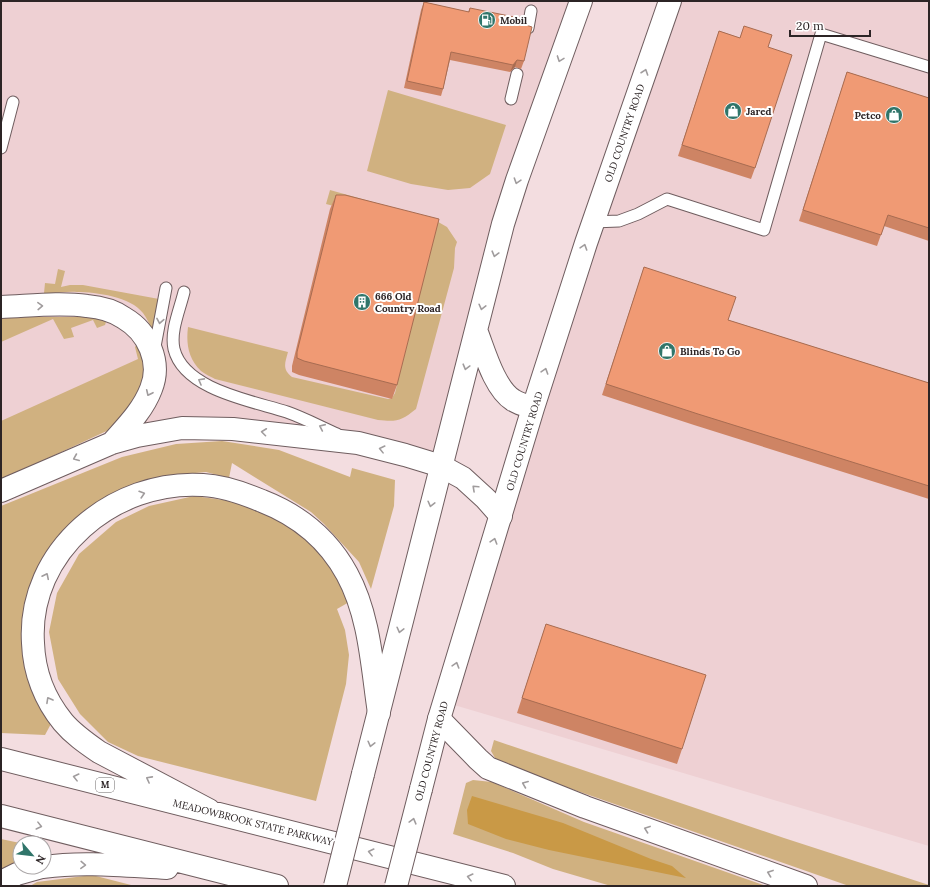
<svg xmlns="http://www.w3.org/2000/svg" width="930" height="887" viewBox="0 0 930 887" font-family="Lora,serif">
<rect width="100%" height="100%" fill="#f3dde0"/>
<path fill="#eed0d3" d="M1 1H581L441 466 257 431 112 443 91 413 1 454Z
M670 1H929V846L444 702Z"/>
<path fill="#d0b180" d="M388 90 506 125 490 174 470 188 448 190 411 184 367 171Z
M330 190 433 219 447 227 457 242 455 248 454 268 416 409C401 421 397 422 378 420L215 379C211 377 205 374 201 371 188 359 186 343 188 327L288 352C285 363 282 369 292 377L388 399 392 398 395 393 433 239 428 230 326 204Z
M58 269 65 271 61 287 70 285H83L159 299 155 330 152 329C149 324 147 318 143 313 131 297 96 292 77 292 66 291 55 294 44 293L45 283 55 284Z
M1 317H101L106 322 105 325 97 328 93 320 71 328 74 337 64 339 53 319 1 342Z
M137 344 146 362 145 386 111 429 1 480V421L138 359 135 347Z
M222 441 279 450 350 477 352 468 395 480 394 506 371 589 359 562 324 524 311 512 232 463 229 478 206 472 174 475 143 483 35 579 52 722 45 735 1 733V506L122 457 176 444Z
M194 496 231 501 271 513 304 536 334 568 351 601 337 609 345 630 349 655 346 684 316 801 138 756 108 742 80 714 58 679 49 632 57 593 79 554 116 522 149 506Z
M494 740 784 838 929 885V886H849L503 765 495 758 491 751Z
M473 780 492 782 584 822 766 886H611L553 869 513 853 453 834 466 783Z
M1 839 20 843V864L1 872Z
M92 875 135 886H30L37 882Z"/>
<path fill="#c99946" d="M472 796 563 823 651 859 672 866 686 878 549 850 506 839 468 824 467 810Z"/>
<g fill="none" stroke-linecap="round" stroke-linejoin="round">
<g stroke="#6f5d5f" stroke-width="13">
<path id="lane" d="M528 28 531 11
M511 99 517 74
M1 148 13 102
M593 222 619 221 638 214 667 199 764 230 821 34 929 67
M184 292C180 309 170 331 174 349 184 390 253 401 287 412 304 418 321 427 337 434
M154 352 166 288"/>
</g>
<g stroke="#6f5d5f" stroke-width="24">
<path id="primary" d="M476 330C484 350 494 388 513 400 519 404 527 406 533 408
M363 774 503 224 517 180 581 1
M421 789 439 719 533 408 586 243 670 1"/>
</g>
<g stroke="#6f5d5f" stroke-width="24">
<path id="highway" d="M1 307C29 306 59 302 87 306 99 307 114 311 124 318 148 332 162 362 151 389 143 410 127 426 112 443
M1 491 112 443 137 436 182 428 233 429 358 443 405 455 441 466 463 478 486 499 501 516
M439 719 478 759 488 768 503 774 585 807 806 886
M1 759 504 886
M209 810 99 752C86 743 73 734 63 722 45 700 34 672 33 643 27 551 114 479 203 485 223 486 243 493 262 501 298 515 328 539 347 574 370 616 372 667 379 713
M1 816 277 886
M44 867C82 861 128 866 167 868
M1 882 17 874 42 867"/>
</g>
<use href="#lane" stroke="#fff" stroke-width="11"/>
<use href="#primary" stroke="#fff" stroke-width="22"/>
<use href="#highway" stroke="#fff" stroke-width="22"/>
<g stroke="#6f5d5f" stroke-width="24" stroke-linecap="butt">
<path id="primary-bridge" d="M335 886 363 774
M396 886 421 789"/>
</g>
<use href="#primary-bridge" stroke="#fff" stroke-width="22"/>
</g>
<path fill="#ce8464" d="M424 2 468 12 470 8 524 61 521 69 515 67 510 72 450 60 443 89 441 96 404 88 421 10Z
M744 26 768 47 755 168 751 179 678 156 719 31 740 38Z
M847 72 929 98V241L884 226 877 246 799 221Z
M336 195 397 385 392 399 299 375 292 372V366L330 209Z
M644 267 728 320 929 383V499L694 425 602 395Z
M546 624 682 749 677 764 517 713Z"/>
<path fill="#a86c51" d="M517 60 515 67 510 72 513 65Z"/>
<path fill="#f09a74" stroke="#a86c51" d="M424 2 469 12 470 8 524 19 526 25 532 27 524 61 517 60 513 65 451 52 443 89 407 81Z
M744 26 772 35 768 47 792 55 755 168 682 145 719 31 740 38Z
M847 72 929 98V228L888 215 881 235 803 210Z
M336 195H345L439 219 397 385 304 361 297 358V352Z
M644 267 736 297 728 320 929 383V486L698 414 606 384Z
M546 624 706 675 682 749 522 698Z"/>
<defs><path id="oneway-chevron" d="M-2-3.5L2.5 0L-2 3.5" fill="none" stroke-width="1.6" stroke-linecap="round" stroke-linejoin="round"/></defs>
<g stroke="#a09c9d">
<use href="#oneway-chevron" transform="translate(560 59) rotate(110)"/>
<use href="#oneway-chevron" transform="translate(645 72) rotate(-71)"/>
<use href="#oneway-chevron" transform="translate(517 181) rotate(108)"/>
<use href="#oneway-chevron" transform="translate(584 247) rotate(-72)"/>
<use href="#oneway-chevron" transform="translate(495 254) rotate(105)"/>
<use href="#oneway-chevron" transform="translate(40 306) rotate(-2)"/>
<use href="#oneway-chevron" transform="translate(482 307) rotate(104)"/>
<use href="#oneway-chevron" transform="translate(160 321) rotate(100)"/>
<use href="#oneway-chevron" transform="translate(466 367) rotate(105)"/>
<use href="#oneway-chevron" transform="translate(545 371) rotate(-72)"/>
<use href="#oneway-chevron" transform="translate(201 381) rotate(-151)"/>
<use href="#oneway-chevron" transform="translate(149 393) rotate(115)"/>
<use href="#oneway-chevron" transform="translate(322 427) rotate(-156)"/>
<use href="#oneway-chevron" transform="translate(264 432) rotate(-173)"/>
<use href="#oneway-chevron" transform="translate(382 449) rotate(-166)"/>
<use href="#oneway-chevron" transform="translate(76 458) rotate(157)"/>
<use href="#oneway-chevron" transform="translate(475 488) rotate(-137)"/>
<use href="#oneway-chevron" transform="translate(142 494) rotate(-17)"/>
<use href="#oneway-chevron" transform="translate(431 504) rotate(104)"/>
<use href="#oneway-chevron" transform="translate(494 541) rotate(-73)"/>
<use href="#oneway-chevron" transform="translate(46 576) rotate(-64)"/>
<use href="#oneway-chevron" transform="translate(400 630) rotate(104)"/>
<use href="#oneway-chevron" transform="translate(456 665) rotate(-73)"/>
<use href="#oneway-chevron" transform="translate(49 700) rotate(-119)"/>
<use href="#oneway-chevron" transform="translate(371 744) rotate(104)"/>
<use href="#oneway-chevron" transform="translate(76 777) rotate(-166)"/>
<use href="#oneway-chevron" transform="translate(149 779) rotate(-152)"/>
<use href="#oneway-chevron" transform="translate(525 784) rotate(-158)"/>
<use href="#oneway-chevron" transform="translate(413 821) rotate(-75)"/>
<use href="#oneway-chevron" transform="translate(39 826) rotate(14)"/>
<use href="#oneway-chevron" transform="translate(647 829) rotate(-160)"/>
<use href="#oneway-chevron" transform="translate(371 852) rotate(-166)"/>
<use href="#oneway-chevron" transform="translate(83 865) rotate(2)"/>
<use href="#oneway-chevron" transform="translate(770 873) rotate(-160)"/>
<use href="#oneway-chevron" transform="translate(470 877) rotate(-166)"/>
</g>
<defs>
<g id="fuel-disc" transform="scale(0.9)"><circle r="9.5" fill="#30756a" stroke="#fff"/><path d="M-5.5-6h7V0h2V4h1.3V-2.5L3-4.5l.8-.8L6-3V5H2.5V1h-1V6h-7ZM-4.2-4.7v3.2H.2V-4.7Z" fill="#fff"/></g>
<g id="shop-disc" transform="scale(0.9)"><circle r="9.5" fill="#30756a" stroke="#fff"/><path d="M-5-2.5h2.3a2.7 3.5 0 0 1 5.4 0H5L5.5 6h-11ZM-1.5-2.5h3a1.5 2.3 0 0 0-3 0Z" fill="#fff"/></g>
<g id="building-disc" transform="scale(0.9)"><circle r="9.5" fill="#30756a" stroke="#fff"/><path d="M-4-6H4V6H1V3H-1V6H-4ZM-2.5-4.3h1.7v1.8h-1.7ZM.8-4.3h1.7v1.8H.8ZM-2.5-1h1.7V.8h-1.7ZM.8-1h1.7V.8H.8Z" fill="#fff"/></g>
</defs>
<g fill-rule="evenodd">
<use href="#fuel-disc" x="487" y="20"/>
<use href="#shop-disc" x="733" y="111"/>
<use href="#shop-disc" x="894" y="115"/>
<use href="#building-disc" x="362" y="302"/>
<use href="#shop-disc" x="667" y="351"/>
</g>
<g text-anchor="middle" stroke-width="4" stroke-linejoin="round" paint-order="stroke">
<rect fill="#fff" stroke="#6b6666" stroke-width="1" x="96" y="778" width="18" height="14" rx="3"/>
<g font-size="9" font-weight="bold" fill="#2c2425">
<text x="105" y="788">M</text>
</g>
<g font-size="10" font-weight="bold" fill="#2c2425" stroke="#fff" text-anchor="start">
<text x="500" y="24">Mobil</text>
<text x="746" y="115">Jared</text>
<text x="881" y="119" text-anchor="end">Petco</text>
<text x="375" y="300">666 Old<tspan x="375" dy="12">Country Road</tspan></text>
<text x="680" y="355">Blinds To Go</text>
</g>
<g font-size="10" fill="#2c2425" stroke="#fff">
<text transform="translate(624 133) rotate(-71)" y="4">OLD COUNTRY ROAD</text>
<text transform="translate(524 441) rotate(-73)" y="4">OLD COUNTRY ROAD</text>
<text transform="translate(431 751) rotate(-75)" y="4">OLD COUNTRY ROAD</text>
<text transform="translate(253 822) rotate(14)" y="4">MEADOWBROOK STATE PARKWAY</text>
</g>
</g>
<rect width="930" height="887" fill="none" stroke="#2c2425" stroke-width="4"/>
<g transform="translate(32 855) rotate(118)"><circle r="19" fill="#ffffff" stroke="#aba7a8"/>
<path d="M0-3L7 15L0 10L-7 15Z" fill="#30756a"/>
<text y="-6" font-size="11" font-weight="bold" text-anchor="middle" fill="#2c2425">N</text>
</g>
<path d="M790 30v6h80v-6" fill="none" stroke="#2c2425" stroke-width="2"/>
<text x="796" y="30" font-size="12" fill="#2c2425" stroke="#ffffff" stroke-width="3" paint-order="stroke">20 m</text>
</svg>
